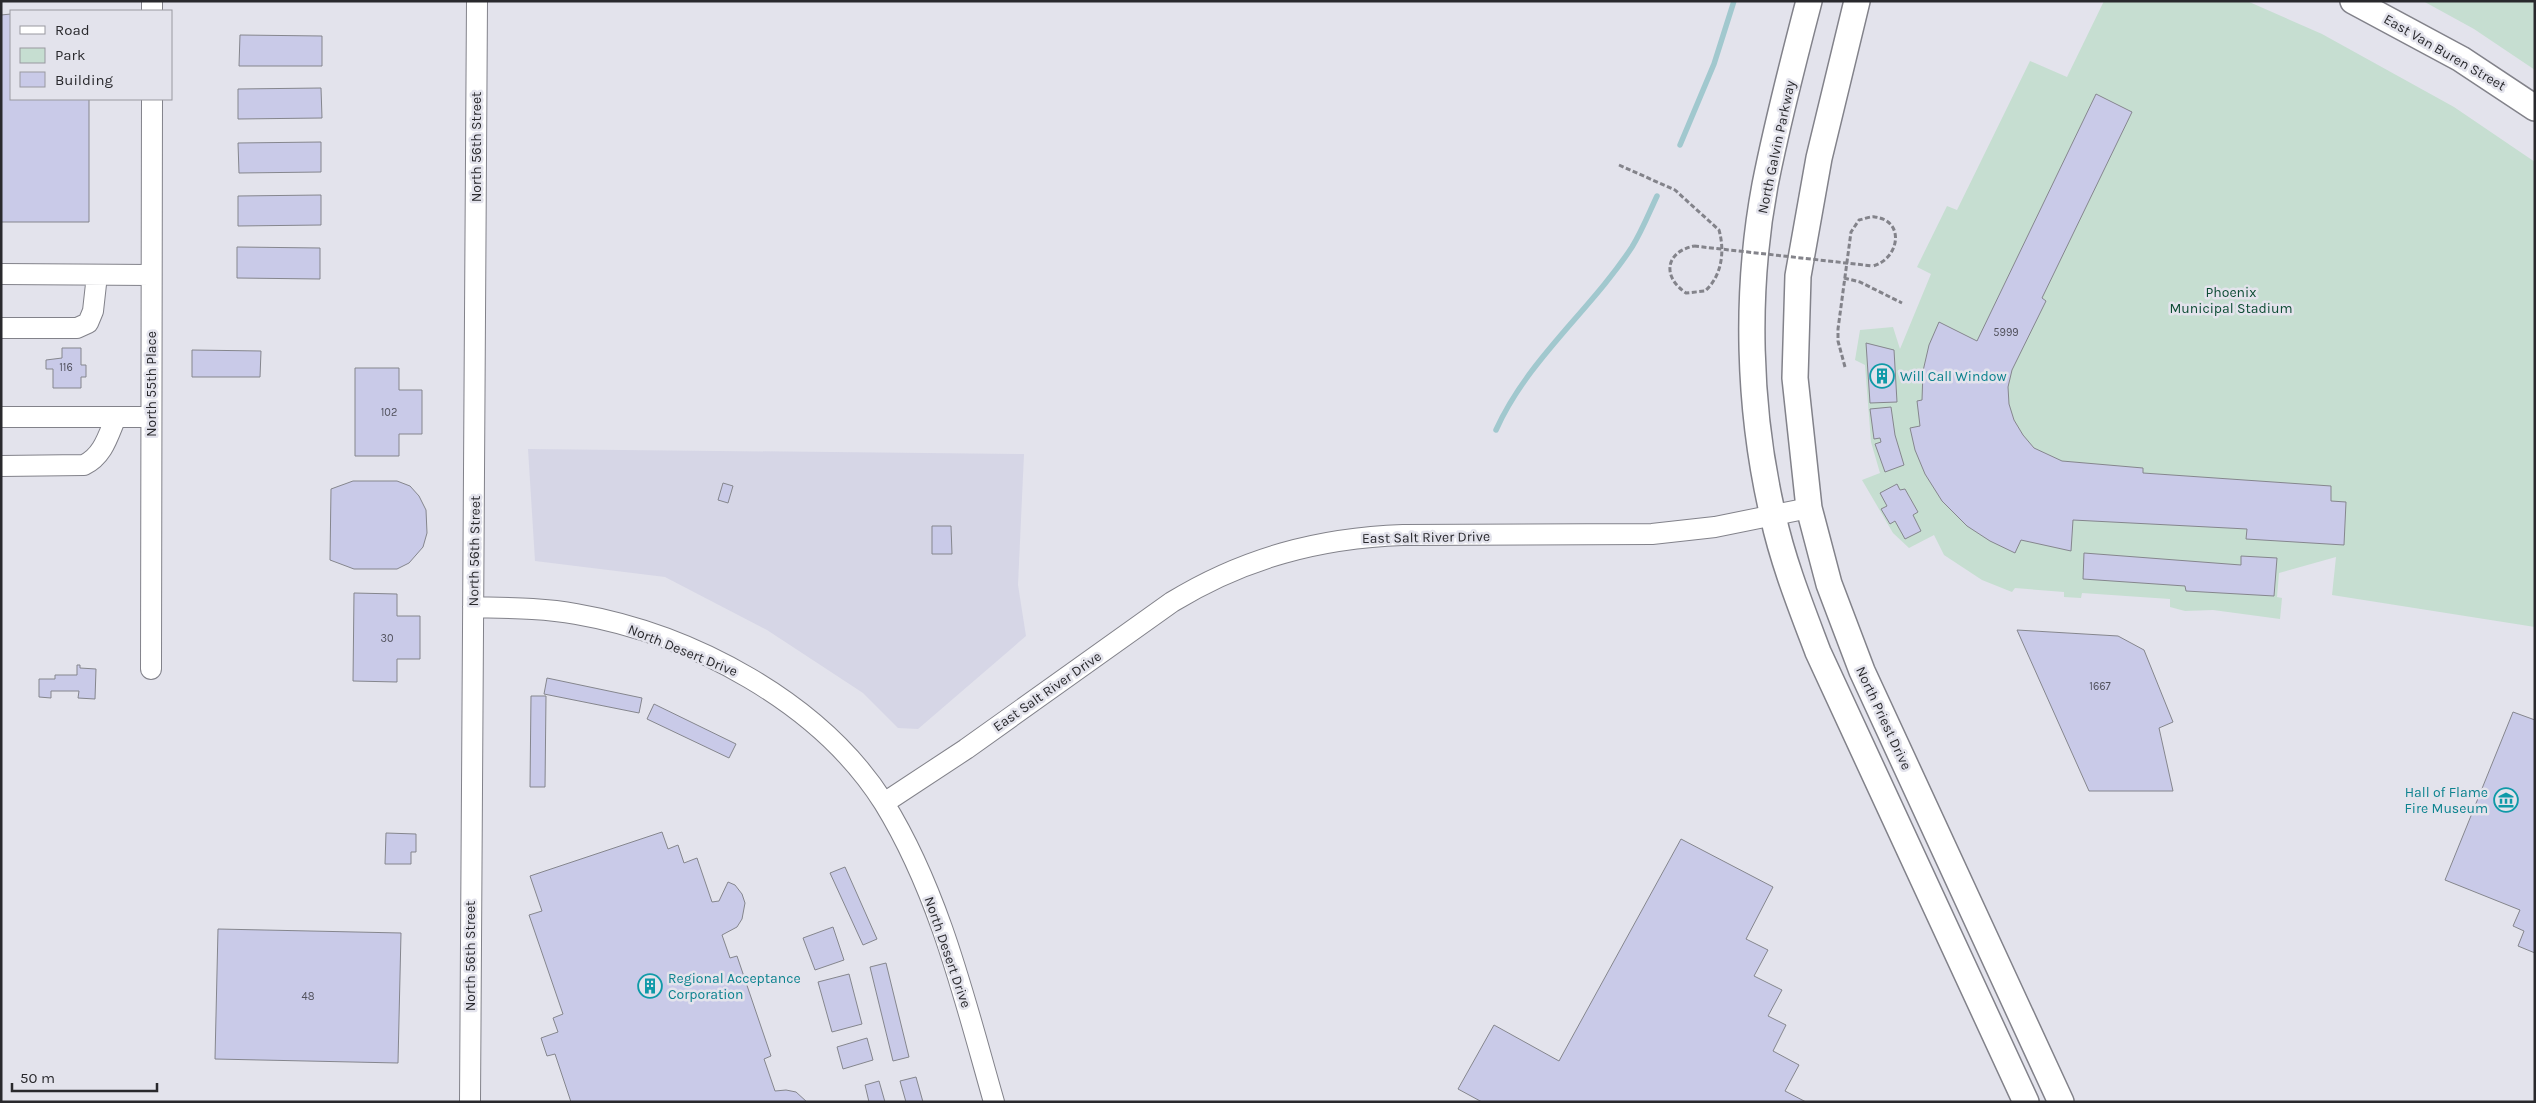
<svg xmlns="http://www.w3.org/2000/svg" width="2536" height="1103" viewBox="0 0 2536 1103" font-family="Karla,sans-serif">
<rect width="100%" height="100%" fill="#e3e3ec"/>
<path fill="#d6d6e6" d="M528 449 1024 454 1018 585 1026 636 918 729 898 728 863 693 767 630 665 577 535 561Z"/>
<path fill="#c6ded1" d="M2104 1H2247L2322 34 2454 107 2535 162V627L2332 595 2336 557 2279 573 2277 597 2282 598 2280 619 2213 610 2185 611 2170 607V599L2082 593 2081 598 2064 597V592L2015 588 2012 592 1982 580 1944 555 1934 535 1909 548 1893 533 1862 480 1880 473 1871 442 1865 365 1855 360 1860 330 1893 327 1900 349 1931 274 1917 267 1947 206 1957 210 2030 61 2067 77Z
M2423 1H2535V70L2474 29Z"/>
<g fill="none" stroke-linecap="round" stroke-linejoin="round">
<path stroke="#a1c8ce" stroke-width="5.5" d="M1680 145 1714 64 1734 1
M1496 430C1528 359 1590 311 1632 247 1642 231 1649 213 1657 196"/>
</g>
<path fill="#c9cae8" stroke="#85868d" d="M11 14V99H89V222H1V15Z
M240 35 322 36V66H239Z
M321 88 322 118 238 119V89Z
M2096 94 2132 112 2042 298 2046 301 2012 370 2008 387 2009 404 2014 420 2023 435 2034 448 2062 461 2143 468V473L2331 486V501L2346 502 2344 545 2246 539 2247 529 2073 520 2071 551 2021 540 2015 553 1990 541 1967 526 1942 501 1925 474 1915 450 1910 428 1920 426 1917 401 1922 400 1923 371 1929 345 1939 322 1977 341Z
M321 142V172L239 173 238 143Z
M321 195V225L238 226V196Z
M237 247 320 248V279L237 278Z
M1866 343 1894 350 1897 402 1870 403Z
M62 348H81V365H86V377H81V388H53V369H46V360L62 358Z
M192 350 261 351 260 377H192Z
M355 368H399V390H422V434H399V456H355Z
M1891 407 1895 435 1904 465 1885 472 1875 444 1881 442 1880 438 1874 439 1870 409Z
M353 481H397L410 486 419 496 426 510 427 533 423 547 409 563 397 569H354L330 560 331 489Z
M723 483 733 486 728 503 718 500Z
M1897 484 1900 490 1905 489 1918 512 1913 515 1921 531 1905 539 1895 521 1890 524 1881 509 1887 506 1880 493Z
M932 526H951L952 554H932Z
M2084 553 2241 565V556L2277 558 2274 596 2186 591 2185 586 2083 579Z
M354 593 397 594V616H420V659H397V682L353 681Z
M2017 630 2118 636 2144 650 2173 722 2159 728 2173 791H2089Z
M77 665H80V668L96 669 95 699 78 698 79 691H51V698L39 697V679H55V675H77Z
M547 678 642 698 639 713 544 694Z
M531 696H546L545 787H530Z
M654 704 736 744 729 758 647 719Z
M2513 712 2535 720V953L2518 946 2524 931 2513 926 2520 910 2445 880Z
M662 832 668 849 678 845 684 863 697 858 712 902 719 901 728 882 735 885 742 894 745 903 742 919 737 927 722 935 730 958 737 956 771 1056 764 1059 775 1091 786 1090 796 1092 807 1102H571L555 1054 547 1056 541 1038 558 1032 553 1018 563 1014 529 915 542 911 530 876Z
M386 833 416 834V852H411V864H385Z
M1681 839 1773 887 1746 939 1768 950 1754 976 1782 990 1768 1016 1786 1025 1773 1051 1799 1065 1785 1091 1806 1102H1482L1458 1089 1494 1025 1559 1061Z
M845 867 877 939 863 945 830 873Z
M833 927 844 960 815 970 803 938Z
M218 929 401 933 398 1063 215 1059Z
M886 963 909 1057 893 1061 870 967Z
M849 974 862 1024 832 1032 818 982Z
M867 1038 873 1060 843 1069 837 1047Z
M916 1077 923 1102H906L900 1081Z
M879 1081 885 1102H869L865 1085Z"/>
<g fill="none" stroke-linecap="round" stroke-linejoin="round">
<g stroke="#82828a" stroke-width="22">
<path id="minor" d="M152 1V11
M1 274 151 275
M1 328H77L88 323 93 311 97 275
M1 417H151
M1 466 84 465C103 456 108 436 116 417
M473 607C507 608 543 608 576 614 692 634 820 702 884 803 940 894 965 1001 994 1102
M151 669 152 99
M884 803 966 749 1172 602C1244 558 1319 538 1403 535L1652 534 1715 527 1809 508
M470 1102 477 1"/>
</g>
<g stroke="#82828a" stroke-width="28">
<path id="major" d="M1809 1C1793 62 1777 124 1765 185 1745 292 1748 409 1773 516 1783 562 1801 607 1818 652L2026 1102
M1857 1 1819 158 1798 276 1795 378 1809 508 1829 584 1862 671 2061 1102
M2353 1 2461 59 2535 108"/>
</g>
<path stroke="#83838a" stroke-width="3" stroke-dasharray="5 2.5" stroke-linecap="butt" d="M1619 165 1675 190 1719 230C1725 251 1722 276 1705 291L1686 293C1662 277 1665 252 1694 246
M1844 278 1860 282 1902 303
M1845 367 1838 341V329L1851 232 1859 220C1864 219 1871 216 1875 217 1906 221 1899 259 1873 266"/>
<use href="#minor" stroke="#fff" stroke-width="20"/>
<use href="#major" stroke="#fff" stroke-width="25"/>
<path stroke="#83838a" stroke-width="3" stroke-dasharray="5 2.5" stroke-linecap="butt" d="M1694 246 1873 266"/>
</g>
<defs>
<g id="building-ring" transform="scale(1.25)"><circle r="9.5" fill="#e3e3ec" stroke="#0f9aa8" stroke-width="1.5"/><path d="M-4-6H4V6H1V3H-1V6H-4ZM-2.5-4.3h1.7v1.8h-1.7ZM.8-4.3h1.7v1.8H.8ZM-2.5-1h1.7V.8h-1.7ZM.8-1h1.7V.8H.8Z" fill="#0f9aa8"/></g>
<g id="museum-ring" transform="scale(1.25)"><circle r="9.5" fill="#e3e3ec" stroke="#0f9aa8" stroke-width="1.5"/><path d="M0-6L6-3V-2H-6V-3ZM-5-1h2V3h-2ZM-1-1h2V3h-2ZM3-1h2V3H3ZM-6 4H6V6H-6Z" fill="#0f9aa8"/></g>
</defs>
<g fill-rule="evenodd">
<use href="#building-ring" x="1882" y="376"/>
<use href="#museum-ring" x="2506" y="800"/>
<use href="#building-ring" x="650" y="986"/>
</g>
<g text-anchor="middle" stroke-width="5" stroke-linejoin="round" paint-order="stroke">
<g font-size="11" fill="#51515c">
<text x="2006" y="336">5999</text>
<text x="66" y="371">116</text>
<text x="389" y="416">102</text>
<text x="387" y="642">30</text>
<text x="2100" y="690">1667</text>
<text x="308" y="1000">48</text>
</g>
<g font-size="14" fill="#29292d" stroke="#e3e3ec">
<text transform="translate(2445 52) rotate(30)" y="5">East Van Buren Street</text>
<text transform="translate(476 147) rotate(-90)" y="5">North 56th Street</text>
<text transform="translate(1776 147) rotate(-78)" y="5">North Galvin Parkway</text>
<text transform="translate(151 384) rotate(-90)" y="5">North 55th Place</text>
<text transform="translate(1426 537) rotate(-1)" y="5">East Salt River Drive</text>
<text transform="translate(474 551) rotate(-89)" y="5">North 56th Street</text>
<text transform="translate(683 650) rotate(22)" y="5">North Desert Drive</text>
<text transform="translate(1047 691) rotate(-35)" y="5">East Salt River Drive</text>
<text transform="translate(1884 718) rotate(65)" y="5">North Priest Drive</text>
<text transform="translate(948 952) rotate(71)" y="5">North Desert Drive</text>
<text transform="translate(470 956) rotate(-90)" y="5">North 56th Street</text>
</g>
<g font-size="14" fill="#0d4b34" stroke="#e3e3ec">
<text x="2231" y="297">Phoenix<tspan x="2231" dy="16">Municipal Stadium</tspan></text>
</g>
<g font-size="14" fill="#0d838f" stroke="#e3e3ec" text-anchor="start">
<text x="1900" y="381">Will Call Window</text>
<text x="2488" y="797" text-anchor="end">Hall of Flame<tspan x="2488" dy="16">Fire Museum</tspan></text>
<text x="668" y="983">Regional Acceptance<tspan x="668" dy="16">Corporation</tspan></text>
</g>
</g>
<rect width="2536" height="1103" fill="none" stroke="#29292d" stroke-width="5"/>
<rect x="10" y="10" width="162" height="90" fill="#e3e3ec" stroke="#9999a0"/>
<rect x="20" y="26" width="25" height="8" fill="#ffffff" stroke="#9999a0"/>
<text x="55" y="35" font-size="15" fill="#29292d">Road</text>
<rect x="20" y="48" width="25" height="15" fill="#c6ded1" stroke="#9999a0"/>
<text x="55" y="60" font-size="15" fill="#29292d">Park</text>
<rect x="20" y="72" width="25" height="15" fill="#c9cae8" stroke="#9999a0"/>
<text x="55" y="85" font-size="15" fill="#29292d">Building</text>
<path d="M12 1083v8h145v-8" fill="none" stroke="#29292d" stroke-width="2.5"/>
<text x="20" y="1083" font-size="15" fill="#29292d" stroke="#e3e3ec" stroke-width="4" paint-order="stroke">50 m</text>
</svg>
